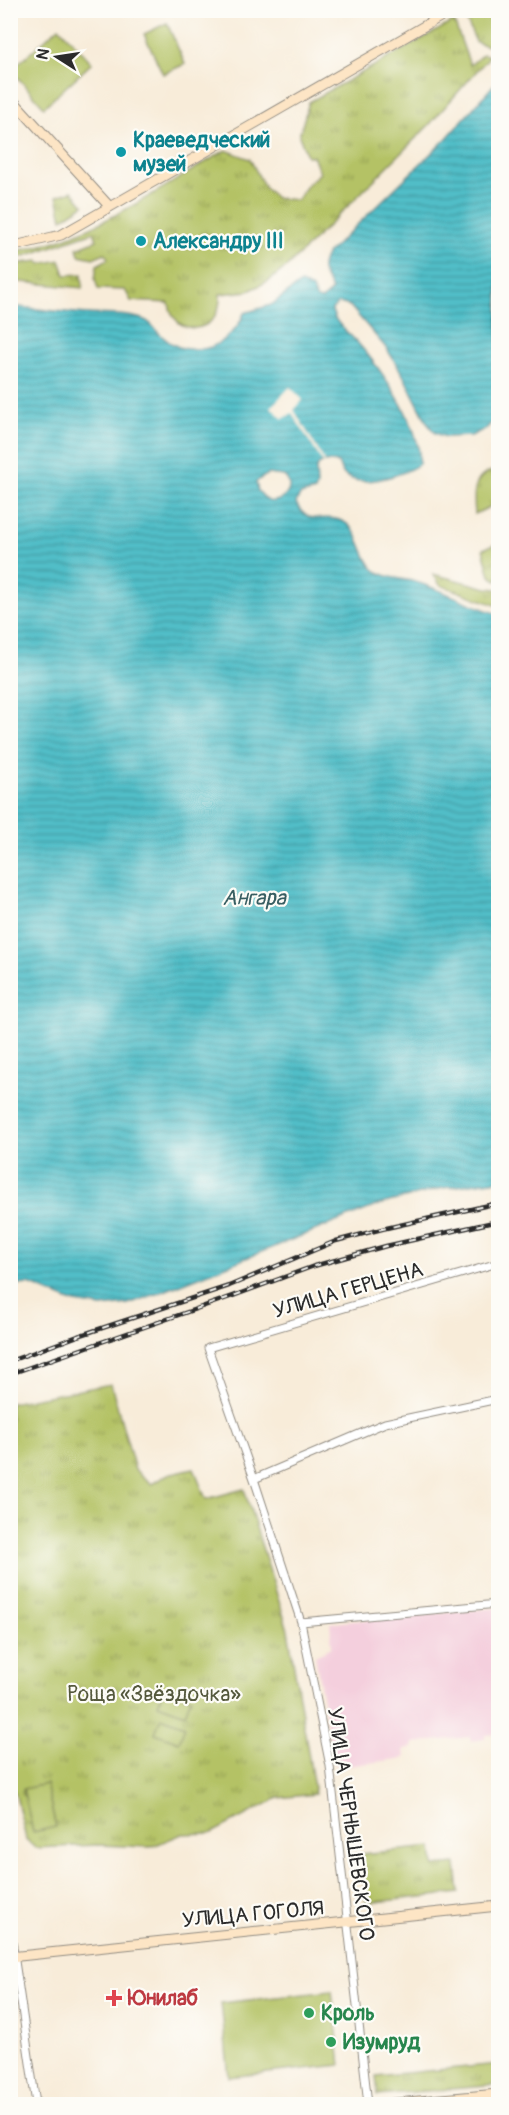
<svg xmlns="http://www.w3.org/2000/svg" width="509" height="2115" viewBox="0 0 509 2115" font-family="Pangolin,sans-serif">
<defs>
<pattern id="grass-tufts" width="24" height="20" patternUnits="userSpaceOnUse" patternTransform="scale(1.5)"><rect width="24" height="20" fill="#b4c265"/><path d="M3 7l-1-3M5 7V3M7 7l1-3M15 17l-1-3M17 17v-4M19 17l1-3" fill="none" stroke="#939e53"/></pattern>
<pattern id="water-rules" width="6" height="5" patternUnits="userSpaceOnUse" patternTransform="scale(1.5)"><rect width="6" height="5" fill="#51bec8"/><path d="M0 2.5h6" fill="none" stroke="#439ba3"/></pattern>
</defs>
<rect width="100%" height="100%" fill="#fdfcf7"/>
<filter id="ink" filterUnits="userSpaceOnUse"><feTurbulence type="fractalNoise" baseFrequency=".0167" numOctaves="2"/><feDisplacementMap in="SourceGraphic" scale="12" xChannelSelector="R" yChannelSelector="G"/><feConvolveMatrix kernelMatrix="1 2 1 2 8 2 1 2 1" color-interpolation-filters="sRGB"/></filter>
<filter id="wash" filterUnits="userSpaceOnUse"><feTurbulence type="fractalNoise" baseFrequency=".008" numOctaves="4" result="noise"/><feDisplacementMap in="SourceGraphic" scale="24" xChannelSelector="R" yChannelSelector="G"/><feGaussianBlur stdDeviation="1.35" result="paint"/><feColorMatrix in="noise" values="0 0 0 0 0 0 0 0 0 0 0 0 0 0 0 0 0 1.4 0 .05"/><feComposite in="paint" operator="in"/></filter>
<g filter="url(#wash)">
<rect width="100%" height="100%" fill="#f8ecd9"/>
<path fill="#f4cfdd" d="M498 1608 497 1734 485 1735V1739L471 1741 470 1737 413 1743V1748L404 1749 405 1758 340 1767 336 1765 333 1758 315 1655 332 1647 330 1623Z"/>
<path fill="url(#grass-tufts)" stroke="#707648" stroke-width="1.5" d="M475 11H498V43L487 46 476 42 465 17Z
M454 21 470 65 483 54 490 56 429 125 289 265 270 280 249 291 220 294C222 336 173 339 169 303L131 301 125 290 98 289 95 279 97 265 108 259 105 253 93 258 79 255 77 248 97 240 94 232 25 256 11 258 10 252C88 241 159 189 226 150L250 159 265 188 276 198 297 200 308 184 320 173 313 156H307L299 136 309 102Z
M72 191 84 205 62 219 57 196Z
M60 260 65 275 82 274 83 288 11 281V264L39 261 40 264Z
M495 470 498 483V503L475 514C473 493 472 476 495 470Z
M498 543V581L490 576 483 549Z
M433 574 487 588 498 589V606L440 585Z
M111 1384 135 1470 152 1484 168 1474 194 1468 206 1499 244 1489 288 1630 315 1794 278 1798 212 1833 182 1834 151 1847 97 1845 35 1848 26 1839 15 1792 10 1786V1403Z
M432 1847 434 1866 456 1864 459 1893 366 1903 361 1854Z
M498 2064V2085L378 2095 376 2076Z"/>
<path fill="#b4c265" stroke="#707648" stroke-width="1.5" d="M167 23 185 64 163 74 144 34Z
M59 27 92 63 44 107 11 70Z
M164 1688 191 1698 185 1714 158 1704Z
M161 1717 185 1726 179 1742 155 1733Z
M46 1784 56 1827 33 1832 23 1789Z
M332 1991 341 2065 229 2077 221 2003Z"/>
<path fill="url(#water-rules)" stroke="#3e747a" stroke-width="1.5" fill-rule="evenodd" d="M498 80V415L487 428 471 436 446 437 435 433 428 424 402 373 387 349 350 306 339 303 332 309C333 322 349 333 357 342 381 369 423 427 419 464 405 475 355 491 342 472 341 472 339 464 338 463 331 460 321 461 316 468L317 486 315 491 300 495 296 503C310 530 325 511 344 522 362 533 360 554 373 568 383 578 399 578 412 581 442 589 469 605 498 614V1180L443 1188 381 1204 159 1293 128 1304 102 1307 75 1303 29 1284 16 1285 11 1289V306C36 309 62 312 88 314 103 315 119 314 134 317 154 321 150 326 163 337 180 353 208 354 226 338 234 331 242 323 244 313L271 305 301 283 312 289 317 299 322 300 332 290C326 275 316 274 326 255L446 139ZM268 474 284 476C297 488 283 504 268 501L258 491 256 482Z"/>
<path fill="#f8ecd9" d="M290 387 303 400 294 410 325 462 323 463 292 413 283 419 271 407Z"/>
</g>
<g filter="url(#ink)">
<g fill="none" stroke-linecap="round" stroke-linejoin="round">
<g stroke="#928c82" stroke-width="9">
<path id="street" d="M254 1479 385 1423 498 1399
M301 1622 498 1604
M10 1927 36 2104
M368 2104 330 1766 301 1622 254 1479 208 1348 498 1263"/>
</g>
<g stroke="#928c82" stroke-width="11">
<path id="secondary" d="M10 97 110 207
M10 247 61 235 452 10
M10 1957 498 1906
M385 2104 498 2094"/>
</g>
<use href="#street" stroke="#fff" stroke-width="7"/>
<use href="#secondary" stroke="#fde5c5" stroke-width="9"/>
<g stroke="#2b2b2b" stroke-width="4.5">
<path id="rail" d="M10 1361 78 1336 229 1286 336 1241 382 1229 498 1203
M10 1374 233 1296 314 1266 386 1246 498 1221"/>
</g>
<use href="#rail" stroke="#fdfcf7" stroke-width="2" stroke-dasharray="7" stroke-linecap="butt"/>
</g>
</g>
<g fill="#0f9aa8" stroke="#fdfcf7" stroke-width="2">
<circle cx="121" cy="152" r="6"/>
<circle cx="141" cy="241" r="6"/>
</g>
<path fill="#e0444e" stroke="#fdfcf7" stroke-width="2" d="M111 1989h6v6h6v6h-6v6h-6v-6h-6v-6h6z"/>
<g fill="#2e9e5b" stroke="#fdfcf7" stroke-width="2">
<circle cx="309" cy="2013" r="6"/>
<circle cx="331" cy="2042" r="6"/>
</g>
<g text-anchor="middle" stroke-width="4.5" stroke-linejoin="round" paint-order="stroke">
<g font-size="21" font-weight="bold" fill="#0d838f" stroke="#fdfcf7" text-anchor="start">
<text x="133" y="147">Краеведческий<tspan x="133" dy="24">музей</tspan></text>
<text x="153" y="248">Александру III</text>
</g>
<g font-size="21" fill="#2b2b2b" stroke="#fdfcf7">
<text transform="translate(348 1290) rotate(-16)" y="7">УЛИЦА ГЕРЦЕНА</text>
<text transform="translate(351 1824) rotate(82)" y="7">УЛИЦА ЧЕРНЫШЕВСКОГО</text>
<text transform="translate(253 1914) rotate(-5)" y="7">УЛИЦА ГОГОЛЯ</text>
</g>
<g font-size="21" fill="#54583c" stroke="#fdfcf7">
<text x="154" y="1701">Роща «Звёздочка»</text>
</g>
<g font-size="21" font-weight="bold" fill="#be3a42" stroke="#fdfcf7" text-anchor="start">
<text x="128" y="2005">Юнилаб</text>
</g>
<g font-size="21" font-weight="bold" fill="#27864d" stroke="#fdfcf7" text-anchor="start">
<text x="321" y="2020">Кроль</text>
<text x="343" y="2049">Изумруд</text>
</g>
<g font-size="22" font-style="italic" fill="#385e62" stroke="#fdfcf7">
<text x="254" y="905">Ангара</text>
</g>
</g>
<rect width="509" height="2115" fill="none" stroke="#fdfcf7" stroke-width="36"/>
<g transform="translate(57 57) rotate(282)" stroke="#fdfcf7" stroke-width="4.5" paint-order="stroke">
<path d="M0-4.5L10 22L0 15L-10 22Z" fill="#2b2b2b"/>
<text y="-9" font-size="16" font-weight="bold" text-anchor="middle" fill="#2b2b2b">N</text>
</g>
</svg>
